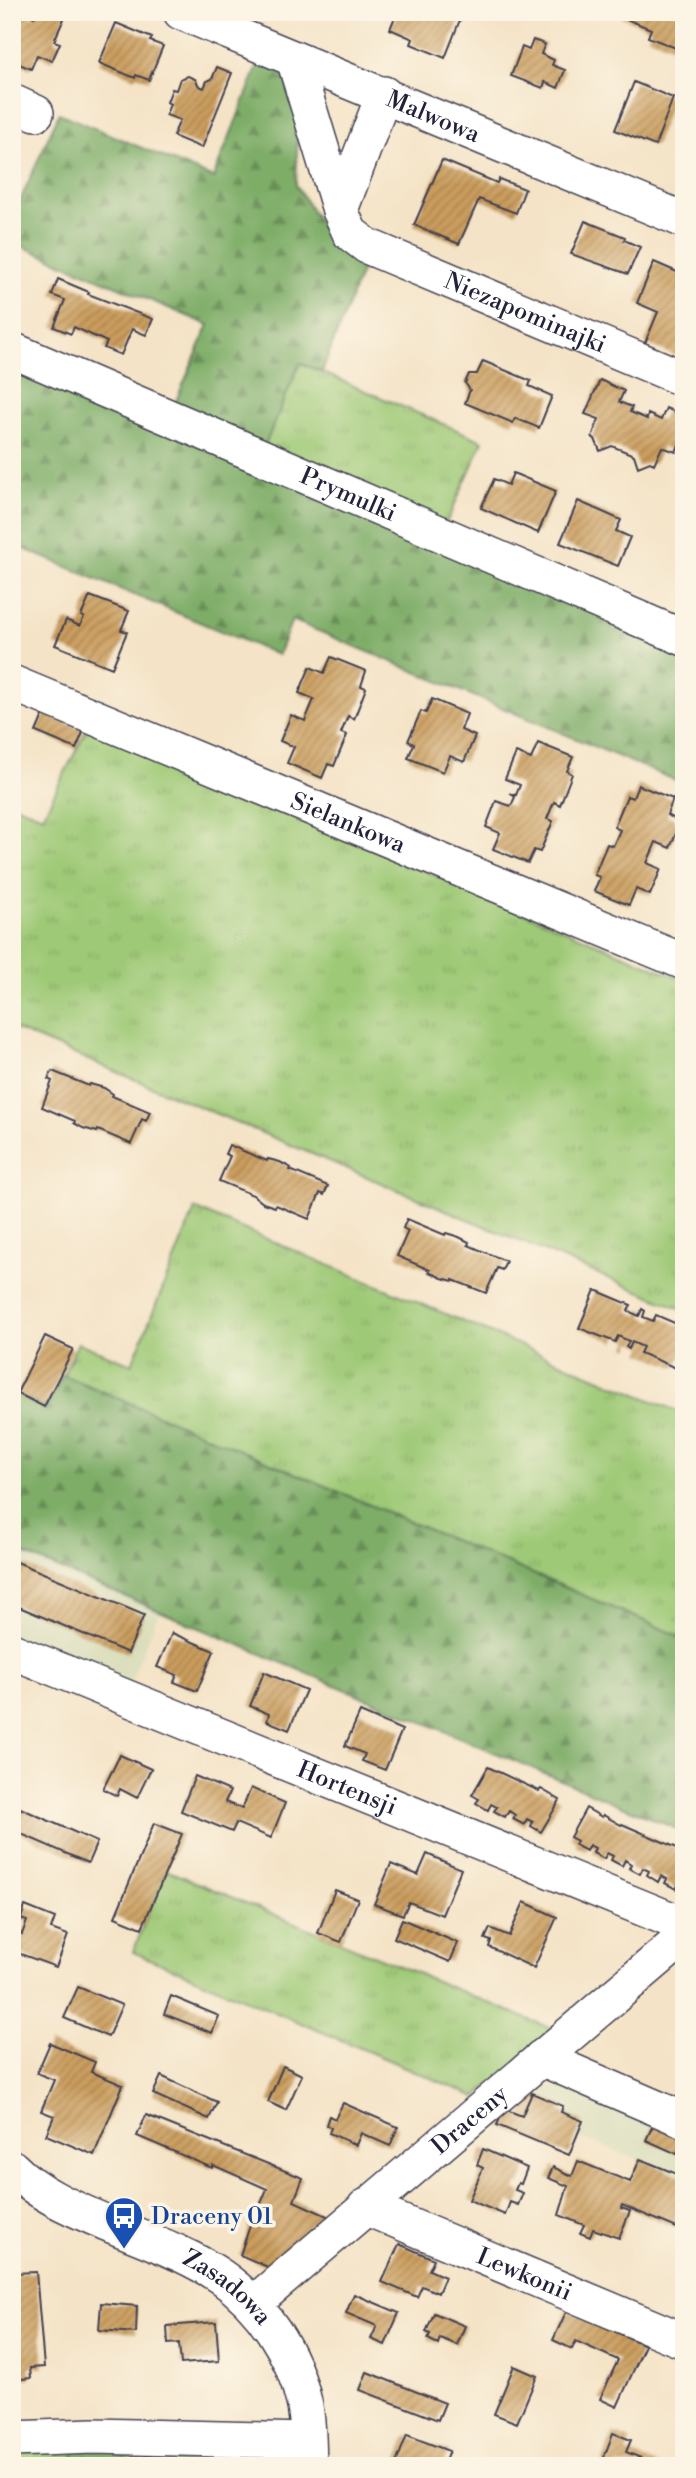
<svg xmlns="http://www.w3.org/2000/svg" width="696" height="2478" viewBox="0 0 696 2478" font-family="'Libre Bodoni',serif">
<defs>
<pattern id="grass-tufts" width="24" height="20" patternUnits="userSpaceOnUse" patternTransform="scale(1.75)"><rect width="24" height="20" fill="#9ec976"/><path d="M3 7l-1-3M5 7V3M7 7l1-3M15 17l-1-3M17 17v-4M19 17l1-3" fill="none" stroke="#88ac67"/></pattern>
<pattern id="forest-firs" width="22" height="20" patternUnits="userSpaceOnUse" patternTransform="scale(1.75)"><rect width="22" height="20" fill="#7ead67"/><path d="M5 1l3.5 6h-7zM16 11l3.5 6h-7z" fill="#678c56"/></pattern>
<pattern id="building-hatch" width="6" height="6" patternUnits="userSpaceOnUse" patternTransform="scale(1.75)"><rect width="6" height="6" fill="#cb9d5d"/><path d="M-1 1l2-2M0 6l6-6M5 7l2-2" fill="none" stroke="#a4804e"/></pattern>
</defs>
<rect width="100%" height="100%" fill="#fcf5e5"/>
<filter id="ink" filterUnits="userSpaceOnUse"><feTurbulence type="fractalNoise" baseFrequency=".0143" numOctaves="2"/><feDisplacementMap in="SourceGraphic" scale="14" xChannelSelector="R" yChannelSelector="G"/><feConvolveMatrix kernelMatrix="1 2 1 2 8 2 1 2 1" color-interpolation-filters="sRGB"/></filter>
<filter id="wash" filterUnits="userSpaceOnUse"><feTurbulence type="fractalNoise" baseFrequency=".00686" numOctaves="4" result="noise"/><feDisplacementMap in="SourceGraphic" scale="28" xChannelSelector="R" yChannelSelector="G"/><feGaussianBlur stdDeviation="1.57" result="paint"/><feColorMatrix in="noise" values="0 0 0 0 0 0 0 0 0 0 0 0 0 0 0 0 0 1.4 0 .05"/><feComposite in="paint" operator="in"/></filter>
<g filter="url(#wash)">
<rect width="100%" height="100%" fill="#f4e3c6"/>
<path fill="#dbdebd" d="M12 1549 159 1611 130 1684 12 1636Z
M532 2084 684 2106V2177L504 2109Z"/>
<path fill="url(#grass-tufts)" stroke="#607658" stroke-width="2" d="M300 363 483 441 445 526 264 447Z
M87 729 684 980V1310L12 1028V804L43 816Z
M195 1209 684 1414V1638L63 1375 78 1343 132 1364Z
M166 1870 555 2030 476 2097 133 1952Z
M74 2448 73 2466H12V2450Z"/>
<path fill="url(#forest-firs)" stroke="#506851" stroke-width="2" d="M262 56 280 64 298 121 296 185 326 234 368 254 322 372 300 363 264 447 172 410 209 325 12 242V219L59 113 213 178Z
M12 363 684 649V784L292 620 278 655 12 544Z
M63 1375 684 1638V1832L12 1549V1393L46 1408Z
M74 2448 258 2455 279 2466H73Z"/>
<g id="blocks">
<path fill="url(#building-hatch)" d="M12 12H23L34 17 36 12H67L54 41 60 43 52 61 37 55 31 69 12 61Z
M397 12H463L445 58 411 44 413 39 390 29Z
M623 12H684V44L681 50 648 37 651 29 621 17Z
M116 23 152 38 150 41 163 46 149 80 136 75 135 78 99 63Z
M533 40 545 44 541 54 554 60 552 65 565 70 558 88 545 82 543 88 511 76 522 47 529 50Z
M217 67 232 73 202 148 173 136 180 120 166 115 170 104 167 102 172 89 176 90 180 79 188 76 195 79 199 86 204 88 207 81 212 79Z
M634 82 673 98 655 146 615 130Z
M442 160 497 183 499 179 525 189 516 213 479 199 459 244 414 225Z
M12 168 20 171 12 189Z
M585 221 625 237 624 240 640 247 628 274 571 254Z
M654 262 684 275V350L680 358 645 343 658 312 637 303Z
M58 279 89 292 88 294 153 319 146 335 132 329 121 355 104 348 107 342 74 327 71 334 54 327 65 300 52 295Z
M483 361 531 381 529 386 552 396 539 428 515 418 513 423 465 403 470 390 465 383 469 374H477Z
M600 380 624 391 619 402 632 407 630 412 647 419 648 414 661 420 666 408 684 416V433L676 452 662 447 654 464 650 462 638 467 634 455 612 446 600 451 595 439 592 437 599 419 585 414Z
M513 473 556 491 538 533 481 508 494 479 508 485Z
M578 501 621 520 616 531 630 537 618 566 560 543Z
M90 596 129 611 121 630 127 632 112 668 55 645 66 620 80 626 84 617 81 616Z
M331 657 366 671 361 686 366 688 354 719 348 716 341 733 347 735 334 766 328 764 322 778 287 763 294 747 280 741 291 715 305 721 310 709 314 699 299 693 310 667 324 673Z
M432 699 467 714 461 730 475 736 464 762 450 756 443 772 408 758 414 744 408 741 421 711 426 713Z
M44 713 84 730 76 749 36 732Z
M538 743 573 757 567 771 572 774 560 805 554 802 547 819 553 821 540 852 534 850 528 863 493 849 500 833 486 827 496 801 511 806 515 797 512 794 516 795 520 785 505 779 516 753 531 759Z
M638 785 673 799 667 815 681 822 670 848 656 842 647 863 661 869 650 895 636 889 629 905 594 891 600 877 594 875 607 844 613 846 620 830 614 827 627 796 633 798Z
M52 1071 89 1086 90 1084 104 1088 113 1094 112 1096 150 1112 146 1121 142 1119 131 1144 98 1130 97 1132 83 1128 74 1123 75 1121 42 1107 52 1081 48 1079Z
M229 1145 267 1161 268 1159 280 1162 291 1168 290 1170 328 1186 324 1195 320 1193 309 1219 276 1205 275 1207 263 1203 253 1195 219 1181 230 1156 225 1154Z
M407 1219 445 1235 446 1233 459 1237 469 1242 468 1245 506 1261 502 1270 497 1268 486 1293 453 1280V1281L442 1278 429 1272 430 1270 397 1256 408 1231 403 1228Z
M595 1290 631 1305 628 1311 639 1316 642 1309 645 1311 643 1317 653 1321 656 1315 684 1327V1351L676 1368 640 1353 643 1347 632 1342 629 1349 626 1347 629 1341 618 1336 615 1342 579 1328Z
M45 1336 73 1349 44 1407 17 1393Z
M12 1560 144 1615 128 1653 12 1604Z
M172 1633 214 1651 197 1691 174 1682 177 1675 157 1667Z
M264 1672 306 1690 289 1730 267 1721 269 1714 250 1706Z
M360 1712 402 1730 385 1770 362 1761 365 1754 345 1746Z
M120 1755 151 1769 137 1798 120 1789 117 1796 103 1789Z
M488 1767 539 1791 541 1789 560 1800 541 1832 531 1826 533 1822 527 1819 524 1825 513 1819 515 1815 509 1811 505 1817 494 1811 497 1807 491 1804 488 1810 476 1803 479 1799 472 1795Z
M195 1776 230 1791 225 1802 242 1809 251 1788 285 1803 271 1838 236 1823 232 1832 181 1811Z
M20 1808 97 1842 88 1863 12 1830Z
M586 1808 602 1817 603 1815 621 1825 622 1824 684 1851V1875L676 1889 665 1883 667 1879 661 1876 658 1882 647 1875 649 1871 643 1868 640 1874 629 1868 631 1864 625 1860 622 1866 611 1860 613 1856 607 1853 604 1859 593 1853 595 1848 589 1845 586 1851 575 1845 577 1841 570 1837Z
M154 1823 182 1834 142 1928 115 1917Z
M427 1854 461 1869 442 1915 409 1902 403 1915 374 1904 391 1864 418 1875Z
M335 1890 358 1899 341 1942 318 1933Z
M524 1902 557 1917 534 1968 489 1947 491 1941 485 1939 490 1928 509 1936Z
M25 1906 55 1918 51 1929 68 1935 56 1967 12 1951 18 1933 22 1934 27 1921 21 1919Z
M402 1919 458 1943 450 1962 394 1938Z
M78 1987 122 2005 108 2037 64 2018Z
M171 1996 219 2016 212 2033 164 2014Z
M50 2043 95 2062 91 2072 123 2085 94 2155 46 2135 54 2116 41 2111 54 2080 37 2073Z
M283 2066 302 2075 286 2110 268 2102Z
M161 2076 217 2102 209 2119 153 2094Z
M532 2093 563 2106 561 2112 583 2121 569 2155 497 2125 504 2109 522 2116Z
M343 2103 398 2127 390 2146 361 2133 356 2145 329 2133 331 2128 326 2125 329 2116 335 2119Z
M146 2115 303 2178 294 2201 334 2219 275 2270 240 2255 254 2214 256 2215 267 2189 213 2165 212 2168 137 2136Z
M654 2123 684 2137 677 2154 646 2140Z
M483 2149 527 2168 521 2184 518 2183 515 2190 523 2193 518 2205 510 2202 505 2215 469 2200 483 2168 477 2165Z
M640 2159 684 2177V2231L622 2205 621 2208 630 2211 619 2238 593 2229 590 2237 580 2233 584 2225 559 2215 568 2186 548 2178 553 2167 572 2176 578 2161 630 2182Z
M399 2244 434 2259 429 2270 445 2277 438 2293 422 2286 417 2297 382 2282Z
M36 2272 44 2367 30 2368 31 2378 12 2380V2273Z
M354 2294 399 2313 385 2345 371 2339 377 2326 346 2313Z
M101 2303 137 2306 136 2333 99 2330Z
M567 2310 645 2345 617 2407 600 2399 618 2360 576 2341 572 2349 553 2340Z
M434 2313 465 2326 457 2345 440 2338 438 2344 428 2339 430 2334 426 2332Z
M216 2322 219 2361 181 2364 179 2343 168 2344 167 2326Z
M514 2366 537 2376 517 2423 494 2414Z
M367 2372 445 2403 438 2420 360 2390Z
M613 2433 631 2440 626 2452 661 2466H608L602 2463Z
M407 2435 449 2451 443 2466H395Z"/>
</g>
</g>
<g filter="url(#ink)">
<use href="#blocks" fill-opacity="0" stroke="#423f50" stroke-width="2"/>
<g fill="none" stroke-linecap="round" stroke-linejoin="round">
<g stroke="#423f50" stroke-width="38">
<g id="minor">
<path id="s1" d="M181 12 684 220"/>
<path id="s2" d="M294 59 340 210 350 233 367 246 684 379"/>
<path d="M12 102 36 113"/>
<path d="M340 210 384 94"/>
<path id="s3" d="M12 350 684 638"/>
<path id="s4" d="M12 683 684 962"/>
<path id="s5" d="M12 1651 684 1925"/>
<path d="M541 2058 684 2120"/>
<path id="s6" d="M12 2168C39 2195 74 2209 109 2224 146 2240 186 2253 220 2276 262 2305 293 2352 304 2402 309 2422 308 2445 309 2466"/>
<path id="s7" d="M365 2207 684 2341"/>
<path id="s8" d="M253 2304 684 1937"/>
<path d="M12 2439 93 2436 307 2441"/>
</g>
</g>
<use href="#minor" stroke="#fff" stroke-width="35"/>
</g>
</g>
<defs>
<g id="bus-pin" transform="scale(2.0125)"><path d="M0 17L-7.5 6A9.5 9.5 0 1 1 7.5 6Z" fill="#1a4fb4" stroke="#fcf5e5"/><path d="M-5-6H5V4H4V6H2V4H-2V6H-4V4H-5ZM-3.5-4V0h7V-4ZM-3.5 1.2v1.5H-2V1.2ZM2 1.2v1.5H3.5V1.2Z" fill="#fff"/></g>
</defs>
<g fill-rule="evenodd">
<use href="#bus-pin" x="124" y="2216"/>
</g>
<g text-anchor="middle" stroke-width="7" stroke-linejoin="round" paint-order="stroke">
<g font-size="24" fill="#22223b" stroke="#fcf5e5">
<text dy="8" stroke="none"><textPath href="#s1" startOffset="273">Malwowa</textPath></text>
<text dy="8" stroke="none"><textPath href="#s2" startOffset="376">Niezapominajki</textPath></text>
<text dy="8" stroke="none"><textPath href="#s3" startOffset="366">Prymulki</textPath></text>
<text dy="8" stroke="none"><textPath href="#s4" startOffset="364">Sielankowa</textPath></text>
<text dy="8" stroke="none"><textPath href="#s5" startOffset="362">Hortensji</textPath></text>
<text dy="8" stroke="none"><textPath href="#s8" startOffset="284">Draceny</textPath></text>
<text dy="8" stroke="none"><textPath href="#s7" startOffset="173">Lewkonii</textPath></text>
<text dy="8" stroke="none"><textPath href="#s6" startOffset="248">Zasadowa</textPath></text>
</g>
<g font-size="24" fill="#164399" stroke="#fcf5e5" text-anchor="start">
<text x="151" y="2224">Draceny 01</text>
</g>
</g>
<rect width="696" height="2478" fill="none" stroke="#fcf5e5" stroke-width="42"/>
</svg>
